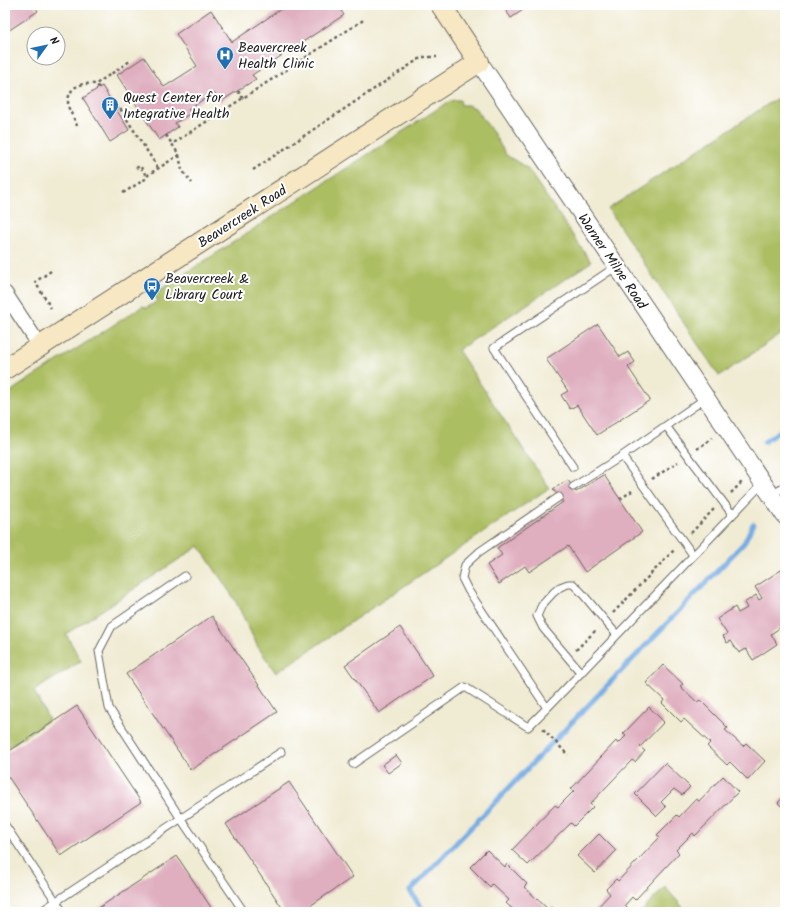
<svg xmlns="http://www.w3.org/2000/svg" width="790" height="917" viewBox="0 0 790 917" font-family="Kalam,sans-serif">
<rect width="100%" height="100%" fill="#fff"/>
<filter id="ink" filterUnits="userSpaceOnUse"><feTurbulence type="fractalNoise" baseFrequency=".025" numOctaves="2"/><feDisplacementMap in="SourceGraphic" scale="8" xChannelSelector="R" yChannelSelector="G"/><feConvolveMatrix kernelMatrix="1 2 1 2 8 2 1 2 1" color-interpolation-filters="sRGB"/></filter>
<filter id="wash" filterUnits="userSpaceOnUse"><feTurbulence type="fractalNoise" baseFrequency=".012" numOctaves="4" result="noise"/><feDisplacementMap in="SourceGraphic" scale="16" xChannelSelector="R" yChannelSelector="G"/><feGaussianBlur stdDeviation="0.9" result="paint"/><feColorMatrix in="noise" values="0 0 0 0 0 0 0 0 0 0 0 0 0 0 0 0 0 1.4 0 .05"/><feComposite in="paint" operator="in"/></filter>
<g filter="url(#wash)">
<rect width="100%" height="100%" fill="#f0ebd3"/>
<path fill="#acbe62" stroke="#646d3f" d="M785 93V331L719 376 608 209Z
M454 100H460L461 105H468L475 108 494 134 506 155 527 168 591 262 458 350 549 488 276 673 258 647 235 600 199 546 66 634 81 661 34 691 49 720 5 749V396L17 387 143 306 146 308 158 301 154 294 448 102Z
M665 887 687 912H641Z"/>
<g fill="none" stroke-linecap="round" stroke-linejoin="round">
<path stroke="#75ace4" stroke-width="5" d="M764 442 785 427
M424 912 410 891 744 543 753 524"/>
</g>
<g id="blocks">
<path fill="#dfaebf" d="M5 5H34L38 11 5 33Z
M287 5H337L344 15 252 75 256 79 220 102 214 93 188 109 191 113 175 123 178 127 159 140 117 75 144 57 164 87 197 66 176 34 211 10 232 42Z
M502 5H524L526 8 511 18Z
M102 86 129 130 110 142 83 98Z
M598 324 620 357 628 352 635 362 628 367 650 400 597 435 577 405 570 409 561 395 568 391 546 359Z
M604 475 642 532 585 572 568 546 529 572 525 566 499 584 487 565 502 555 497 548 563 502 553 489 568 480 576 492Z
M781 570 785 576V624L771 634 777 644 753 660 746 649 739 653 731 641 727 643 723 636 727 634 717 619 735 607 738 613 747 608 744 603 756 595 759 600 762 598 755 587Z
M212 616 277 712 191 770 126 674Z
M400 627 433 676 379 713 345 665Z
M663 665 683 684 680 686 697 702 700 700 728 728 725 730 743 746 746 743 765 761 748 780 730 762 727 765 707 746 710 743 684 719 681 722 662 703 664 700 646 683Z
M77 706 141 802 61 856 5 772V754Z
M649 707 664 722 640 747 645 751 635 762 632 760 590 804 593 807 574 826 571 823 528 865 512 850 555 805 558 807 574 791 571 789 616 741 618 744 626 736 623 734Z
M396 755 402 763 388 773 382 765Z
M665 763 690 787 682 795 674 789 661 802 666 807 657 816 635 794Z
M723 776 738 792 695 836 693 833 676 850 679 853 635 900 632 897 625 905 628 908 623 912H593L610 894 606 889 616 879 618 881 660 837 657 835 677 815 679 817 696 799 699 801Z
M289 782 353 877 301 912H285L226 824Z
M785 795V809L778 803Z
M599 834 616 851 595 873 577 856Z
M487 850 505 867 507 864 527 884 524 887 549 910 552 907 557 912H516L506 903 509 900 492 884 490 887 470 867Z
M177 856 214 912H100L97 909Z"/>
</g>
</g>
<g filter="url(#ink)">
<use href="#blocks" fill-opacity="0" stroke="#66645c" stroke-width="1"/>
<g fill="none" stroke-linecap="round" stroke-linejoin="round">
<g stroke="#66645c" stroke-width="9">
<path id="service" d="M666 426 732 514
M622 456 693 555
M573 467 494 348 617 266
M573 487 622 456 706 398
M771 495 785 487
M185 576 112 626 99 651 109 708 181 819 244 912
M581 673 543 628 537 616 542 605 553 593 560 587 568 584H573L581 592 617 635
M547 708 468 590 462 578 465 565 479 552 559 497
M353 764 465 687 528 727 547 708 763 483
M5 825 63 912
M40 912 281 752"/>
</g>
<g stroke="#66645c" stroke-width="16">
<path id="minor" d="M5 293 40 346"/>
</g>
<g stroke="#66645c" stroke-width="19">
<path id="tertiary" d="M479 62 706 398 785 516"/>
</g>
<g stroke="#66645c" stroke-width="22">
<path id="secondary" d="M5 369 479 62 441 5"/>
</g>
<path stroke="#66645c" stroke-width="2.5" stroke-dasharray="3 3" stroke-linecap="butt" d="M99 88 96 84 130 61
M238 91 243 98
M116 109 119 107 158 168
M77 126C75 119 69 111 68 105 68 102 68 99 69 96 73 84 85 83 96 84
M166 135 172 144
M179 155 182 170 192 183
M136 168 140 166 147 177
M253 170 419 59 424 57H437
M123 193 147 178 148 175 179 155 172 144 365 19
M51 271 35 282 51 308
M697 449 712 438
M652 479 678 462
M731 493 742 482
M620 499 632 491
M691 533 714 509
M613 613 675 549
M576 650 597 629
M543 729 568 755"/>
<use href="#service" stroke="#fff" stroke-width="7"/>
<use href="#minor" stroke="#fff" stroke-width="14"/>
<use href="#tertiary" stroke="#fff" stroke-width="17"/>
<use href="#secondary" stroke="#f7e8c3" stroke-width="20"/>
</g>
</g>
<defs>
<g id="hospital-pin" transform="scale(0.9)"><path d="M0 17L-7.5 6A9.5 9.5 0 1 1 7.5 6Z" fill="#1f6fb2" stroke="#fff"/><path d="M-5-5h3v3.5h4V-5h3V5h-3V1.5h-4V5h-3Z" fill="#fff"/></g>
<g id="building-pin" transform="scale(0.9)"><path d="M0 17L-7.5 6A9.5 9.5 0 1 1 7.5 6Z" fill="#1f6fb2" stroke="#fff"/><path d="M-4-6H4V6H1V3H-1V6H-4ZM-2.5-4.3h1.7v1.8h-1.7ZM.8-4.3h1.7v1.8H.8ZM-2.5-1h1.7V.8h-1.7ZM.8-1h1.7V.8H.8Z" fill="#fff"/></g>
<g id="bus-pin" transform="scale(0.9)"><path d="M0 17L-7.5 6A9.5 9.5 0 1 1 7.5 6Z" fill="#1f6fb2" stroke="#fff"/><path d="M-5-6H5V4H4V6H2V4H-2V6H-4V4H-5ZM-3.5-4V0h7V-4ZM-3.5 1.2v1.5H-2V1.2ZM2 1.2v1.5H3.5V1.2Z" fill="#fff"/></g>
</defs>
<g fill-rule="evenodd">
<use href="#hospital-pin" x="225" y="55"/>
<use href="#building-pin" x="110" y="105"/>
<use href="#bus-pin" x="152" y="286"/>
</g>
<g text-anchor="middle" stroke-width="4" stroke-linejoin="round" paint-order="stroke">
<g font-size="14" fill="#1c1c1c" stroke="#fff" text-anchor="start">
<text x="238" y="52">Beavercreek<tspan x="238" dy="16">Health Clinic</tspan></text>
<text x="123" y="102">Quest Center for<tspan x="123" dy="16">Integrative Health</tspan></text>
<text x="165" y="283">Beavercreek &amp;<tspan x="165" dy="16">Library Court</tspan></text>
</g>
<g font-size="14" fill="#1c1c1c" stroke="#fff">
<text transform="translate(242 216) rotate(-33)" y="5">Beavercreek Road</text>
<text transform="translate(613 261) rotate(56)" y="5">Warner Milne Road</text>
</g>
</g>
<rect width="790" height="917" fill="none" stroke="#fff" stroke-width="20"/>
<g transform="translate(46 46) rotate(57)"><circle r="19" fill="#ffffff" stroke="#a4a4a4"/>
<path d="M0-3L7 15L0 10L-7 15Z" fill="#1f6fb2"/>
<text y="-6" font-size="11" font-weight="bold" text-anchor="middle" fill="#1c1c1c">N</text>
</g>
</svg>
